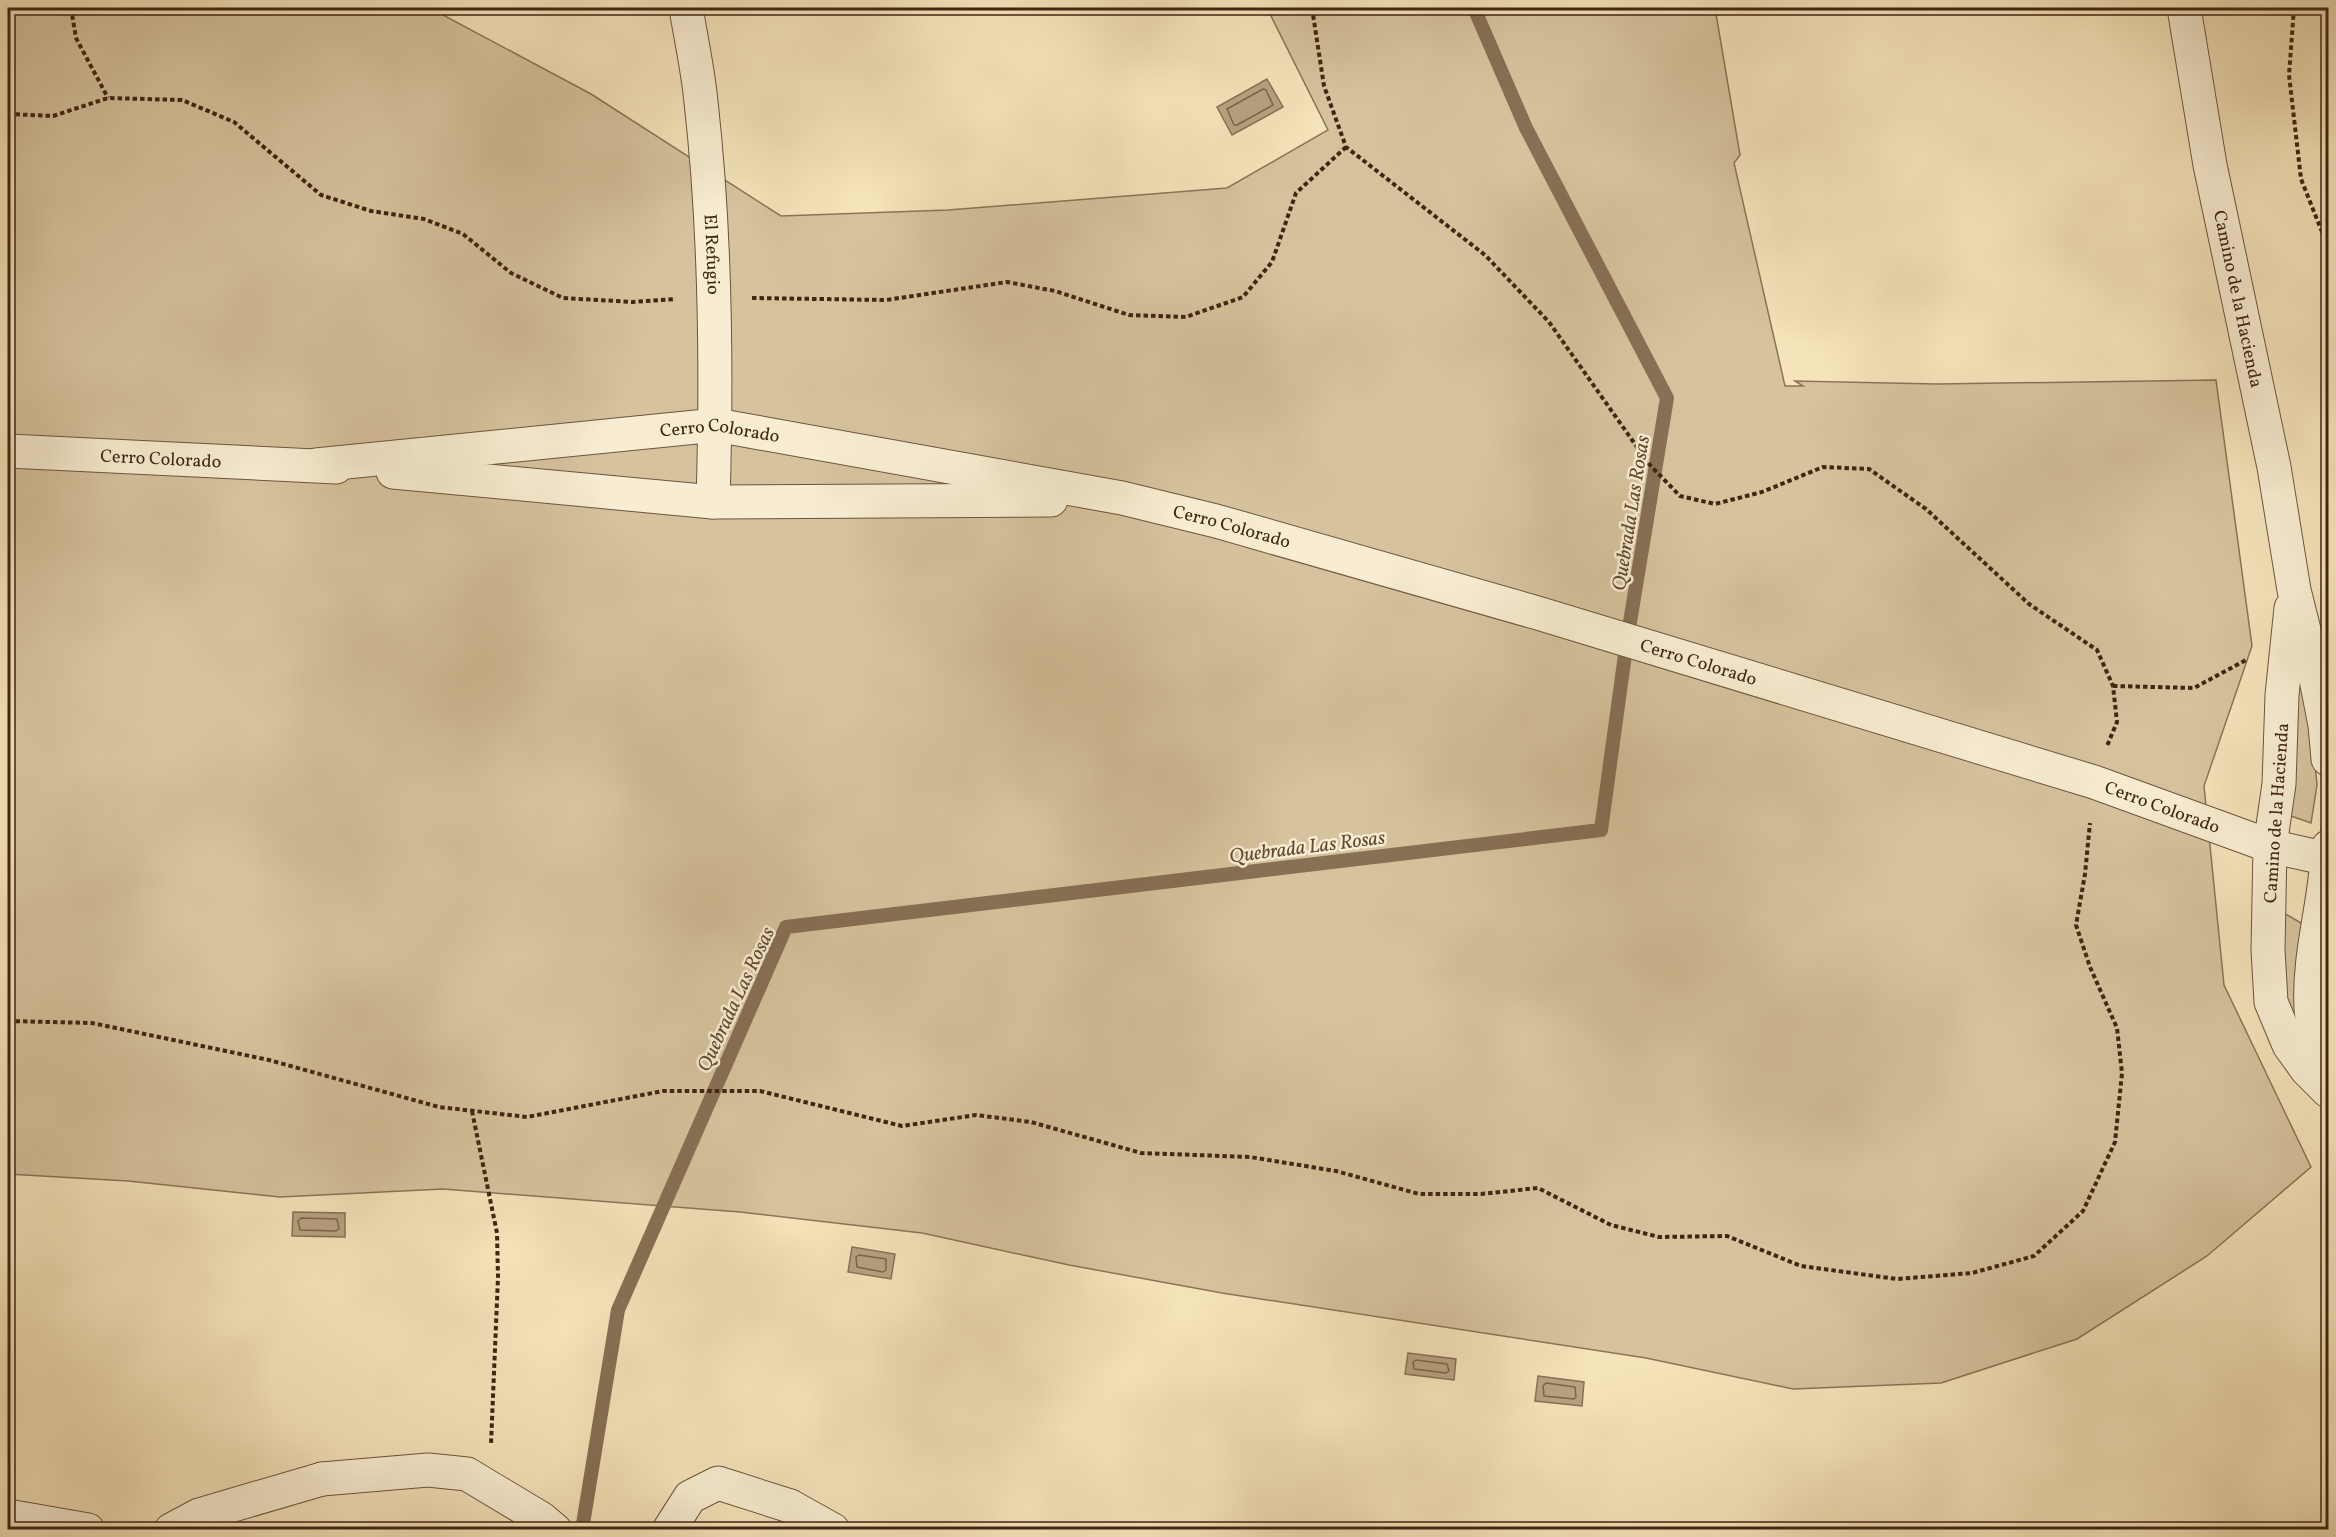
<svg xmlns="http://www.w3.org/2000/svg" width="2336" height="1537" viewBox="0 0 2336 1537" font-family="Vollkorn,serif">
<rect width="100%" height="100%" fill="#f5e3ba"/>
<filter id="stains"><feTurbulence type="fractalNoise" baseFrequency=".00333" numOctaves="4"/><feColorMatrix values="0 0 0 0 .2 0 0 0 0 .09 0 0 0 0 .02 0 0 0 .5 -.17"/></filter>
<radialGradient id="worn" r=".72"><stop offset=".6" stop-color="#630" stop-opacity="0"/><stop offset="1" stop-color="#630" stop-opacity=".3"/></radialGradient>
<path fill="#d6c39e" stroke="#8b7458" stroke-width="1.5" d="M8 8H430L591 94 781 216 948 210 1227 188 1328 130 1267 8H1715L1740 155 1734 163 1785 386H1803L1795 381 1937 384 2216 380 2252 646 2204 786 2224 985 2311 1167 2207 1256 2077 1339 1941 1383 1793 1389 1646 1358 1222 1293 1069 1265 922 1233 740 1212 443 1189 280 1197 128 1181 8 1174Z
M2295 663 2310 714 2317 785 2311 823 2288 815Z
M2284 913 2306 926 2300 1038 2282 987Z"/>
<path fill="#b7a281" stroke="#877055" stroke-width="1.5" d="M1267 79 1283 107 1232 135 1217 107Z
M293 1212 345 1213V1237L292 1236Z
M852 1247 895 1254 891 1279 848 1272Z
M1408 1353 1456 1359 1454 1380 1405 1374Z
M1538 1376 1584 1382 1582 1406 1535 1401Z"/>
<g fill="none" stroke-linecap="round" stroke-linejoin="round">
<path stroke="#7c644a" stroke-width="1.5" d="M1263 89 1266 90 1273 105 1237 125H1234L1227 109Z
M301 1218 337 1219 339 1229 336 1231 300 1230 298 1221Z
M859 1255 886 1259V1270L883 1272 857 1267 856 1257Z
M1416 1360 1447 1364 1449 1371 1446 1373 1414 1369 1413 1362Z
M1546 1383 1575 1387 1576 1397 1574 1399 1544 1396 1543 1386Z"/>
<path stroke="#877055" stroke-width="14" d="M582 1530 618 1310 786 927 1601 830 1627 640 1667 398 1526 128 1474 8"/>
<g stroke="#6d543d" stroke-width="35">
<path id="pedestrian" d="M322 1479 428 1470 467 1474 542 1519 555 1530
M669 1530 690 1497 718 1483 790 1506"/>
</g>
<g stroke="#6d543d" stroke-width="35">
<g id="minor">
<path id="s1" d="M686 8C691 39 698 70 701 102 716 234 717 369 713 502"/>
<path id="s2" d="M2184 8 2210 165 2274 467 2294 590 2315 674 2325 725 2328 759"/>
<path id="s3" d="M8 451 336 467"/>
<path id="s4" d="M316 465 716 425 1122 498 1216 521 1541 614 2094 782 2270 846 2328 859"/>
<path d="M393 472 713 502 1051 500"/>
<path d="M2291 608 2282 695 2279 784 2270 846 2268 950 2271 1002 2289 1045 2307 1070 2328 1091"/>
<path d="M2328 1090C2322 1064 2313 1035 2311 1008 2308 954 2326 901 2328 847"/>
<path d="M790 1506 833 1530"/>
<path d="M8 1516 88 1530"/>
<path d="M171 1530 199 1515 322 1479"/>
</g>
</g>
<path stroke="#402513" stroke-width="4" stroke-dasharray="4.5 3" stroke-linecap="butt" d="M71 8 76 38 108 98
M1312 8 1324 86 1346 147 1485 255 1549 322 1649 464 1680 496 1715 504 1762 492 1823 467 1869 469 1926 509 2029 604 2097 650 2113 686 2117 722 2107 746
M2294 8 2289 75 2301 179 2328 247
M8 114 53 116 108 98 182 100 234 122 321 195 371 211 424 219 463 234 511 273 563 298 633 302 676 299
M752 298 886 300 1007 282 1055 291 1129 315 1186 317 1243 297 1272 262 1296 193 1346 147
M2113 686 2194 688 2246 660
M8 1021 92 1023 269 1060 439 1107 527 1117 663 1091H760L902 1126 976 1115 1031 1122 1141 1153 1250 1157 1336 1171 1419 1194H1481L1538 1188 1611 1225 1659 1237 1727 1236 1801 1266 1897 1279 1972 1273 2034 1256 2083 1211 2115 1142 2122 1073 2117 1028 2090 967 2076 925 2085 874 2090 823
M472 1111 497 1233 498 1277 491 1444"/>
<use href="#pedestrian" stroke="#f8edd2" stroke-width="33"/>
<use href="#minor" stroke="#f8edd2" stroke-width="33"/>
</g>
<g text-anchor="middle" stroke-width="5" stroke-linejoin="round" paint-order="stroke">
<g font-size="18" fill="#402513" stroke="#f8edd2">
<text dy="6" stroke="none"><textPath href="#s1" startOffset="248">El Refugio</textPath></text>
<text dy="6" stroke="none"><textPath href="#s2" startOffset="296">Camino de la Hacienda</textPath></text>
<text dy="6" stroke="none"><textPath href="#s4" startOffset="406">Cerro Colorado</textPath></text>
<text dy="6" stroke="none"><textPath href="#s3" startOffset="153">Cerro Colorado</textPath></text>
<text dy="6" stroke="none"><textPath href="#s4" startOffset="928">Cerro Colorado</textPath></text>
<text dy="6" stroke="none"><textPath href="#s4" startOffset="1414">Cerro Colorado</textPath></text>
<text dy="6" stroke="none"><textPath href="#s4" startOffset="1900">Cerro Colorado</textPath></text>
<text transform="translate(2276 813) rotate(-86)" y="6">Camino de la Hacienda</text>
</g>
<g font-size="20" font-style="italic" fill="#644a34" stroke="#f8edd2">
<text transform="translate(1630 513) rotate(-81)" y="7">Quebrada Las Rosas</text>
<text transform="translate(1307 846) rotate(-7)" y="7">Quebrada Las Rosas</text>
<text transform="translate(735 999) rotate(-65)" y="7">Quebrada Las Rosas</text>
</g>
</g>
<rect width="2336" height="1537" fill="none" stroke="#f5e3ba" stroke-width="30"/>
<rect x="9" y="9" width="2318" height="1519" fill="none" stroke="#402513" stroke-width="3"/>
<rect x="15" y="15" width="2306" height="1507" fill="none" stroke="#402513" stroke-width="1.5"/>
<rect width="100%" height="100%" filter="url(#stains)"/>
<rect width="100%" height="100%" fill="url(#worn)"/>
</svg>
